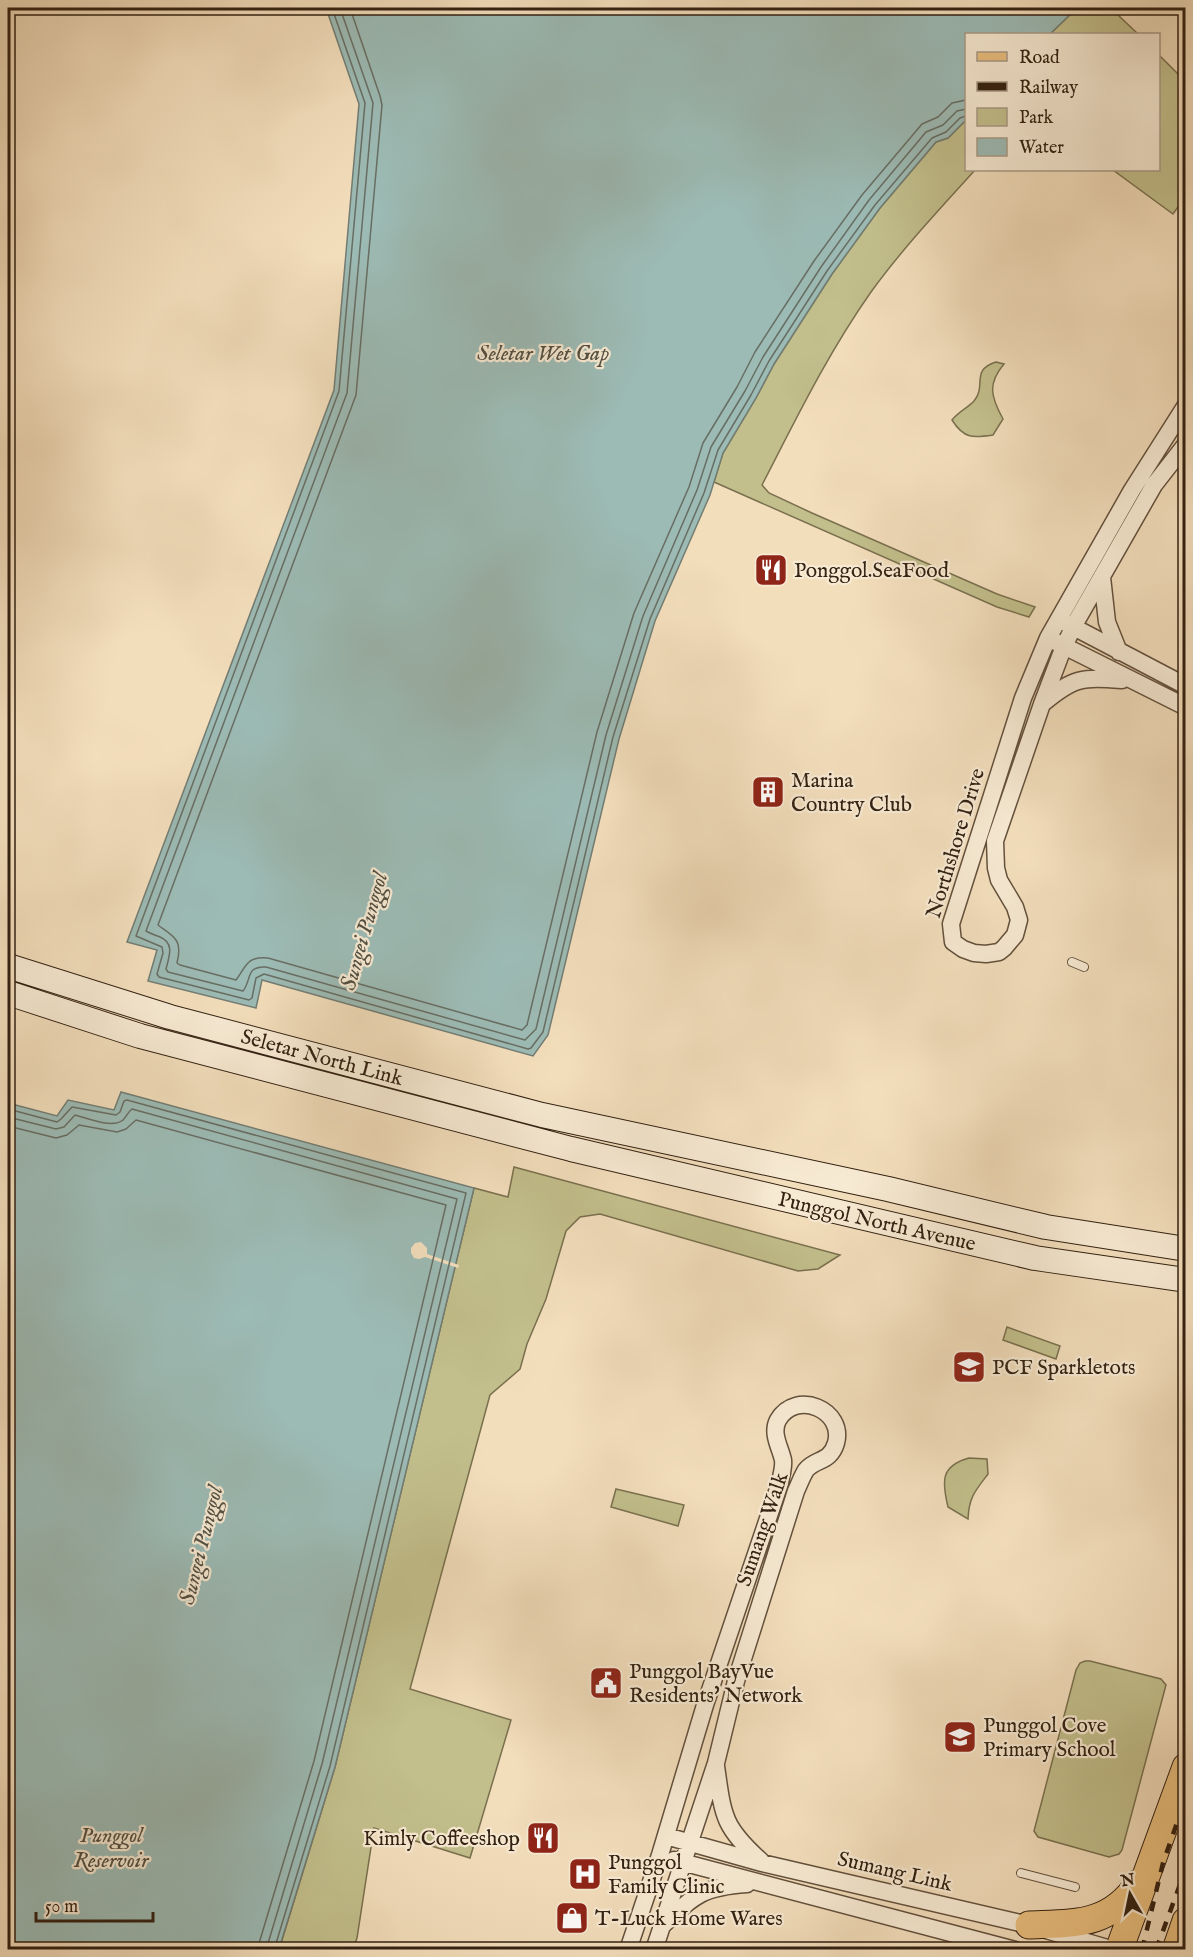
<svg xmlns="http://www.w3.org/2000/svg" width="1193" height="1957" viewBox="0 0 1193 1957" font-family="'IM FELL English',serif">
<rect width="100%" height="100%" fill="#f3debc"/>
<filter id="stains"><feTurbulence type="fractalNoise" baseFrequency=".00333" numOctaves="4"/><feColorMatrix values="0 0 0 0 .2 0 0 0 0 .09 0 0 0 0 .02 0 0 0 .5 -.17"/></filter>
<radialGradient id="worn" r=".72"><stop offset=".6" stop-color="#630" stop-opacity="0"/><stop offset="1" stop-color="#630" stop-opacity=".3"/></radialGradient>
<path fill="#c2bf8c" stroke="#7a704f" stroke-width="1.5" d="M1077 8H1125L1118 15 1138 34H1050Z
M1159 55 1185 81V197L1173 214 1113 170H1158Z
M966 120V170H975C940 209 902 249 871 292 828 353 796 419 762 485L769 493 812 513 997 594 1035 607 1029 617 997 607 714 482 723 453 756 398 774 364 832 274 880 208 936 142 948 138Z
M996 362 1004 364C987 384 991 397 1003 419L993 435C973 438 964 439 952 420 959 411 969 407 974 401 987 386 970 370 996 362Z
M514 1167 840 1255 818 1269 798 1271 600 1214 580 1217 566 1231 546 1299 527 1344 520 1369 490 1395 410 1689 511 1720 470 1858 374 1828 357 1938 353 1949 279 1950 335 1767 474 1188 508 1197Z
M1007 1327 1060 1346 1056 1359 1003 1340Z
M969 1458 987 1459 988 1474C975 1491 969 1497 968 1519L948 1507C942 1482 940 1466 969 1458Z
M616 1489 684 1505 678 1526 611 1507Z
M1085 1661H1090L1161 1679 1166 1685 1122 1850 1119 1854 1109 1857 1038 1837 1034 1831 1076 1670 1080 1663Z"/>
<path fill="#9cbbb5" stroke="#727d74" stroke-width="1.5" d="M326 8H1077L1050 34H966V120L948 138 936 142 880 208 832 274 774 364 756 398 723 453 710 495 655 621 619 739 548 1035 533 1056 262 980 256 1008 148 981 157 950 127 942 334 390 359 104Z
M121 1092 474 1188 335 1767 279 1949H8V1103L57 1116 68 1100 114 1110Z"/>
<path fill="#f3debc" d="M421 1242 427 1248V1254L459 1265 458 1268 425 1257 419 1259 414 1258 411 1253V1248L415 1243Z"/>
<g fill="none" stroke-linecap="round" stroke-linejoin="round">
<path stroke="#686e64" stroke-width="1.5" d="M332 8 365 103 339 391 136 936 162 947 163 953 157 974 159 977 249 1000 252 998 256 978 264 974 528 1049 531 1048 543 1032 613 737 650 619 704 493 718 450 751 395 769 361 827 271 875 205 932 138 946 132 960 118 966 116
M340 8 373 103 347 393 146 931C151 934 155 935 160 937 175 943 169 957 166 969L168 972 243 991C252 980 245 966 266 967L525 1040 536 1029 606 735 643 616 697 490 711 447 745 391 763 357 821 267 869 200 926 132 943 125 957 111 966 109
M350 8 380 96 382 105 356 395 158 925C174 937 183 939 177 963L180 965 236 980C246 967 246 956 268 958L522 1030 527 1025 597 732 634 613 689 487 703 443 737 387 755 352 814 261 862 195 922 124 938 117 952 103 966 100
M8 1109 57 1122 61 1119 72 1107 116 1115 120 1112 124 1101 127 1100 466 1193 330 1766 274 1950
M8 1117 56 1129 64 1127 75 1115C87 1118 112 1129 123 1120 127 1116 128 1112 132 1109L457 1199 322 1764 266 1950
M8 1126 56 1138 67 1135 79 1125 117 1132 126 1129 136 1120 446 1205 314 1761 257 1950"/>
<g stroke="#63503c" stroke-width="10">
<path id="service" d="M1072 962 1084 967
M1021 1873 1075 1887"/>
</g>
<g stroke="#63503c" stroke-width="19">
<path id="minor" d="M1186 405 1132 490 1048 638 1023 698 951 924 953 942 963 949 974 953 986 954 999 952 1004 948 1015 935 1019 920 1015 907 999 880 996 868 995 841 1042 704 1064 646 1077 620 1154 485 1186 444
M1102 577 1107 622 1119 652
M1064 622 1186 686
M1054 641 1186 707
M1042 704C1074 677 1082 677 1122 680
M716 1766C723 1816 723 1827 761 1861
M666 1836 762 1863 1029 1925 1114 1950
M674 1860 1015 1950
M663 1925C695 1895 702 1887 747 1884
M628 1950 660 1855 705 1705 780 1483C781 1476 784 1467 783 1460 780 1447 771 1433 778 1420 796 1389 845 1410 836 1443 830 1463 816 1458 806 1470 802 1476 799 1485 796 1491L736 1681 716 1763 654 1950"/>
</g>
<g stroke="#332112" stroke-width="26">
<path id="secondary" d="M8 966 170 1017 542 1115 888 1189 1046 1227 1186 1249
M8 993 140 1036 571 1149 1035 1258 1186 1280"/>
</g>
<g stroke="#332112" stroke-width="29">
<path id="primary" d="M1029 1925C1075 1923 1110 1926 1139 1883
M1119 1950 1186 1767
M1176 1950 1186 1921"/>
</g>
<use href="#service" stroke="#f7ead3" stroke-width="8"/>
<use href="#minor" stroke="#f7ead3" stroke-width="16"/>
<use href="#secondary" stroke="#f7ead3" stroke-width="24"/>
<use href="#primary" stroke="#eabf7e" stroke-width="27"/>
<path stroke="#332112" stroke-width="4.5" stroke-dasharray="10 10" stroke-linecap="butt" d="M1142 1950 1163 1863 1186 1797
M1156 1950 1186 1868"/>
</g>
<defs>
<g id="restaurant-square" transform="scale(1.725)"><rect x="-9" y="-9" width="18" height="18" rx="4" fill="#8f2418" stroke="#f7ead3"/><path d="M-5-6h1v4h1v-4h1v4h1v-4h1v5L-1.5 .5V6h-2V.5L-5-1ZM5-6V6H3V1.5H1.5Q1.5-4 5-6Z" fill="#fff"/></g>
<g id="building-square" transform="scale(1.725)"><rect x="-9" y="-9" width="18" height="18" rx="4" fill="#8f2418" stroke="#f7ead3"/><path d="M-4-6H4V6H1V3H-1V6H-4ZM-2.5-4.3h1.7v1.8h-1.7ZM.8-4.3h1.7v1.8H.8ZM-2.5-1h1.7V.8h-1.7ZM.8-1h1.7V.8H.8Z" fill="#fff"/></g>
<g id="school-square" transform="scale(1.725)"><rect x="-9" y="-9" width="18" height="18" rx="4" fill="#8f2418" stroke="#f7ead3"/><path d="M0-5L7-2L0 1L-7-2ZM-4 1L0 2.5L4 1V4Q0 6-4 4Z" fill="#fff"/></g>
<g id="civic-square" transform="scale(1.725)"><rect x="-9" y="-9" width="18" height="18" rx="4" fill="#8f2418" stroke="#f7ead3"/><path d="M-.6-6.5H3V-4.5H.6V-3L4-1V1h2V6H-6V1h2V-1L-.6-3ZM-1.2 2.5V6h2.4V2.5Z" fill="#fff"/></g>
<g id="hospital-square" transform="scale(1.725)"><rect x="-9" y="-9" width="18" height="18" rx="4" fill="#8f2418" stroke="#f7ead3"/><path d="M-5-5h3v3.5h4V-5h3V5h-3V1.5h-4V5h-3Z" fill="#fff"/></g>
<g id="shop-square" transform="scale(1.725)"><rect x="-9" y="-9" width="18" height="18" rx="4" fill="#8f2418" stroke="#f7ead3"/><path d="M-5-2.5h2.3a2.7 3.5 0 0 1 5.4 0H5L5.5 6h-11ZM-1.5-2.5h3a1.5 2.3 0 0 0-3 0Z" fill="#fff"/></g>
</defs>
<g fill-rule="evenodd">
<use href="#restaurant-square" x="771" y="570"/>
<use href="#building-square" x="768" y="792"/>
<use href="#school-square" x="969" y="1367"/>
<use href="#civic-square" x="606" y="1683"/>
<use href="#school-square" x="960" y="1737"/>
<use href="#restaurant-square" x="543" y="1838"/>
<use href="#hospital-square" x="585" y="1874"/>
<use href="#shop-square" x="572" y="1918"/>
</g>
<g text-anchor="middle" stroke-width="4.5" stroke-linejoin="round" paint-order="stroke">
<g font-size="21" fill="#332112" stroke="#f7ead3" text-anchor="start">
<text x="794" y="577">Ponggol.SeaFood</text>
<text x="791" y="787">Marina<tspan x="791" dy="24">Country Club</tspan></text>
<text x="992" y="1374">PCF Sparkletots</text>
<text x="629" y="1678">Punggol BayVue<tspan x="629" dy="24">Residents' Network</tspan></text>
<text x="983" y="1732">Punggol Cove<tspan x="983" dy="24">Primary School</tspan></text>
<text x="520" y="1845" text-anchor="end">Kimly Coffeeshop</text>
<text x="608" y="1869">Punggol<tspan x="608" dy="24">Family Clinic</tspan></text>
<text x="595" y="1925">T-Luck Home Wares</text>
</g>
<g font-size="21" fill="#332112" stroke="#f7ead3">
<text transform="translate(955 843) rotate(-73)" y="7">Northshore Drive</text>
<text transform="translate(322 1057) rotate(15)" y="7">Seletar North Link</text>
<text transform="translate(877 1221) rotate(13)" y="7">Punggol North Avenue</text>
<text transform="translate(762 1529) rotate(-71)" y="7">Sumang Walk</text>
<text transform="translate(895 1871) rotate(13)" y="7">Sumang Link</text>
</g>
<g font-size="22" font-style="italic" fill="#524f43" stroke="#f7ead3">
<text x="543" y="360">Seletar Wet Gap</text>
<text transform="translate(363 931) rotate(-74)" y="8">Sungei Punggol</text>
<text transform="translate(200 1545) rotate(-76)" y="8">Sungei Punggol</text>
<text x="111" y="1842">Punggol<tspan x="111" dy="25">Reservoir</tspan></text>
</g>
</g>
<rect width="1193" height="1957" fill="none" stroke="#f3debc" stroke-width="30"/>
<rect x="9" y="9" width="1175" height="1939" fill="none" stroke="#332112" stroke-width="3"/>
<rect x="15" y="15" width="1163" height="1927" fill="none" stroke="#332112" stroke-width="1.5"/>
<rect x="965" y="33" width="195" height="138" fill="#f7ead3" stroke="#a99a86" stroke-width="1.5"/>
<rect x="977" y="52" width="30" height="9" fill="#eabf7e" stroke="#a99a86" stroke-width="1.5"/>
<text x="1019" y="63" font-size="18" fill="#332112">Road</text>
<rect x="977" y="82" width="30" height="9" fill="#332112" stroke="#a99a86" stroke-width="1.5"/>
<text x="1019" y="93" font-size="18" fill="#332112">Railway</text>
<rect x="977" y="108" width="30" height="18" fill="#c2bf8c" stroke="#a99a86" stroke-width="1.5"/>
<text x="1019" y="123" font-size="18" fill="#332112">Park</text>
<rect x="977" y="138" width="30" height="18" fill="#9cbbb5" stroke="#a99a86" stroke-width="1.5"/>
<text x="1019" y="153" font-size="18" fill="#332112">Water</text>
<g transform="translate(1130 1894) rotate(351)" stroke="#f7ead3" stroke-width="4.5" paint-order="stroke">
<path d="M0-4.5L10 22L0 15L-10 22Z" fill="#332112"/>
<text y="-9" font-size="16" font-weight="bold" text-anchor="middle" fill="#332112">N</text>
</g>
<path d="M36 1912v9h117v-9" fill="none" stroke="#332112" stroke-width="3"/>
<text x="45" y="1912" font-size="18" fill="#332112" stroke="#f7ead3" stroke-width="4.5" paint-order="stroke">50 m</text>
<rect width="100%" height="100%" filter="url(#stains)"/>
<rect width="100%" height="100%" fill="url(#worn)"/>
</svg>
